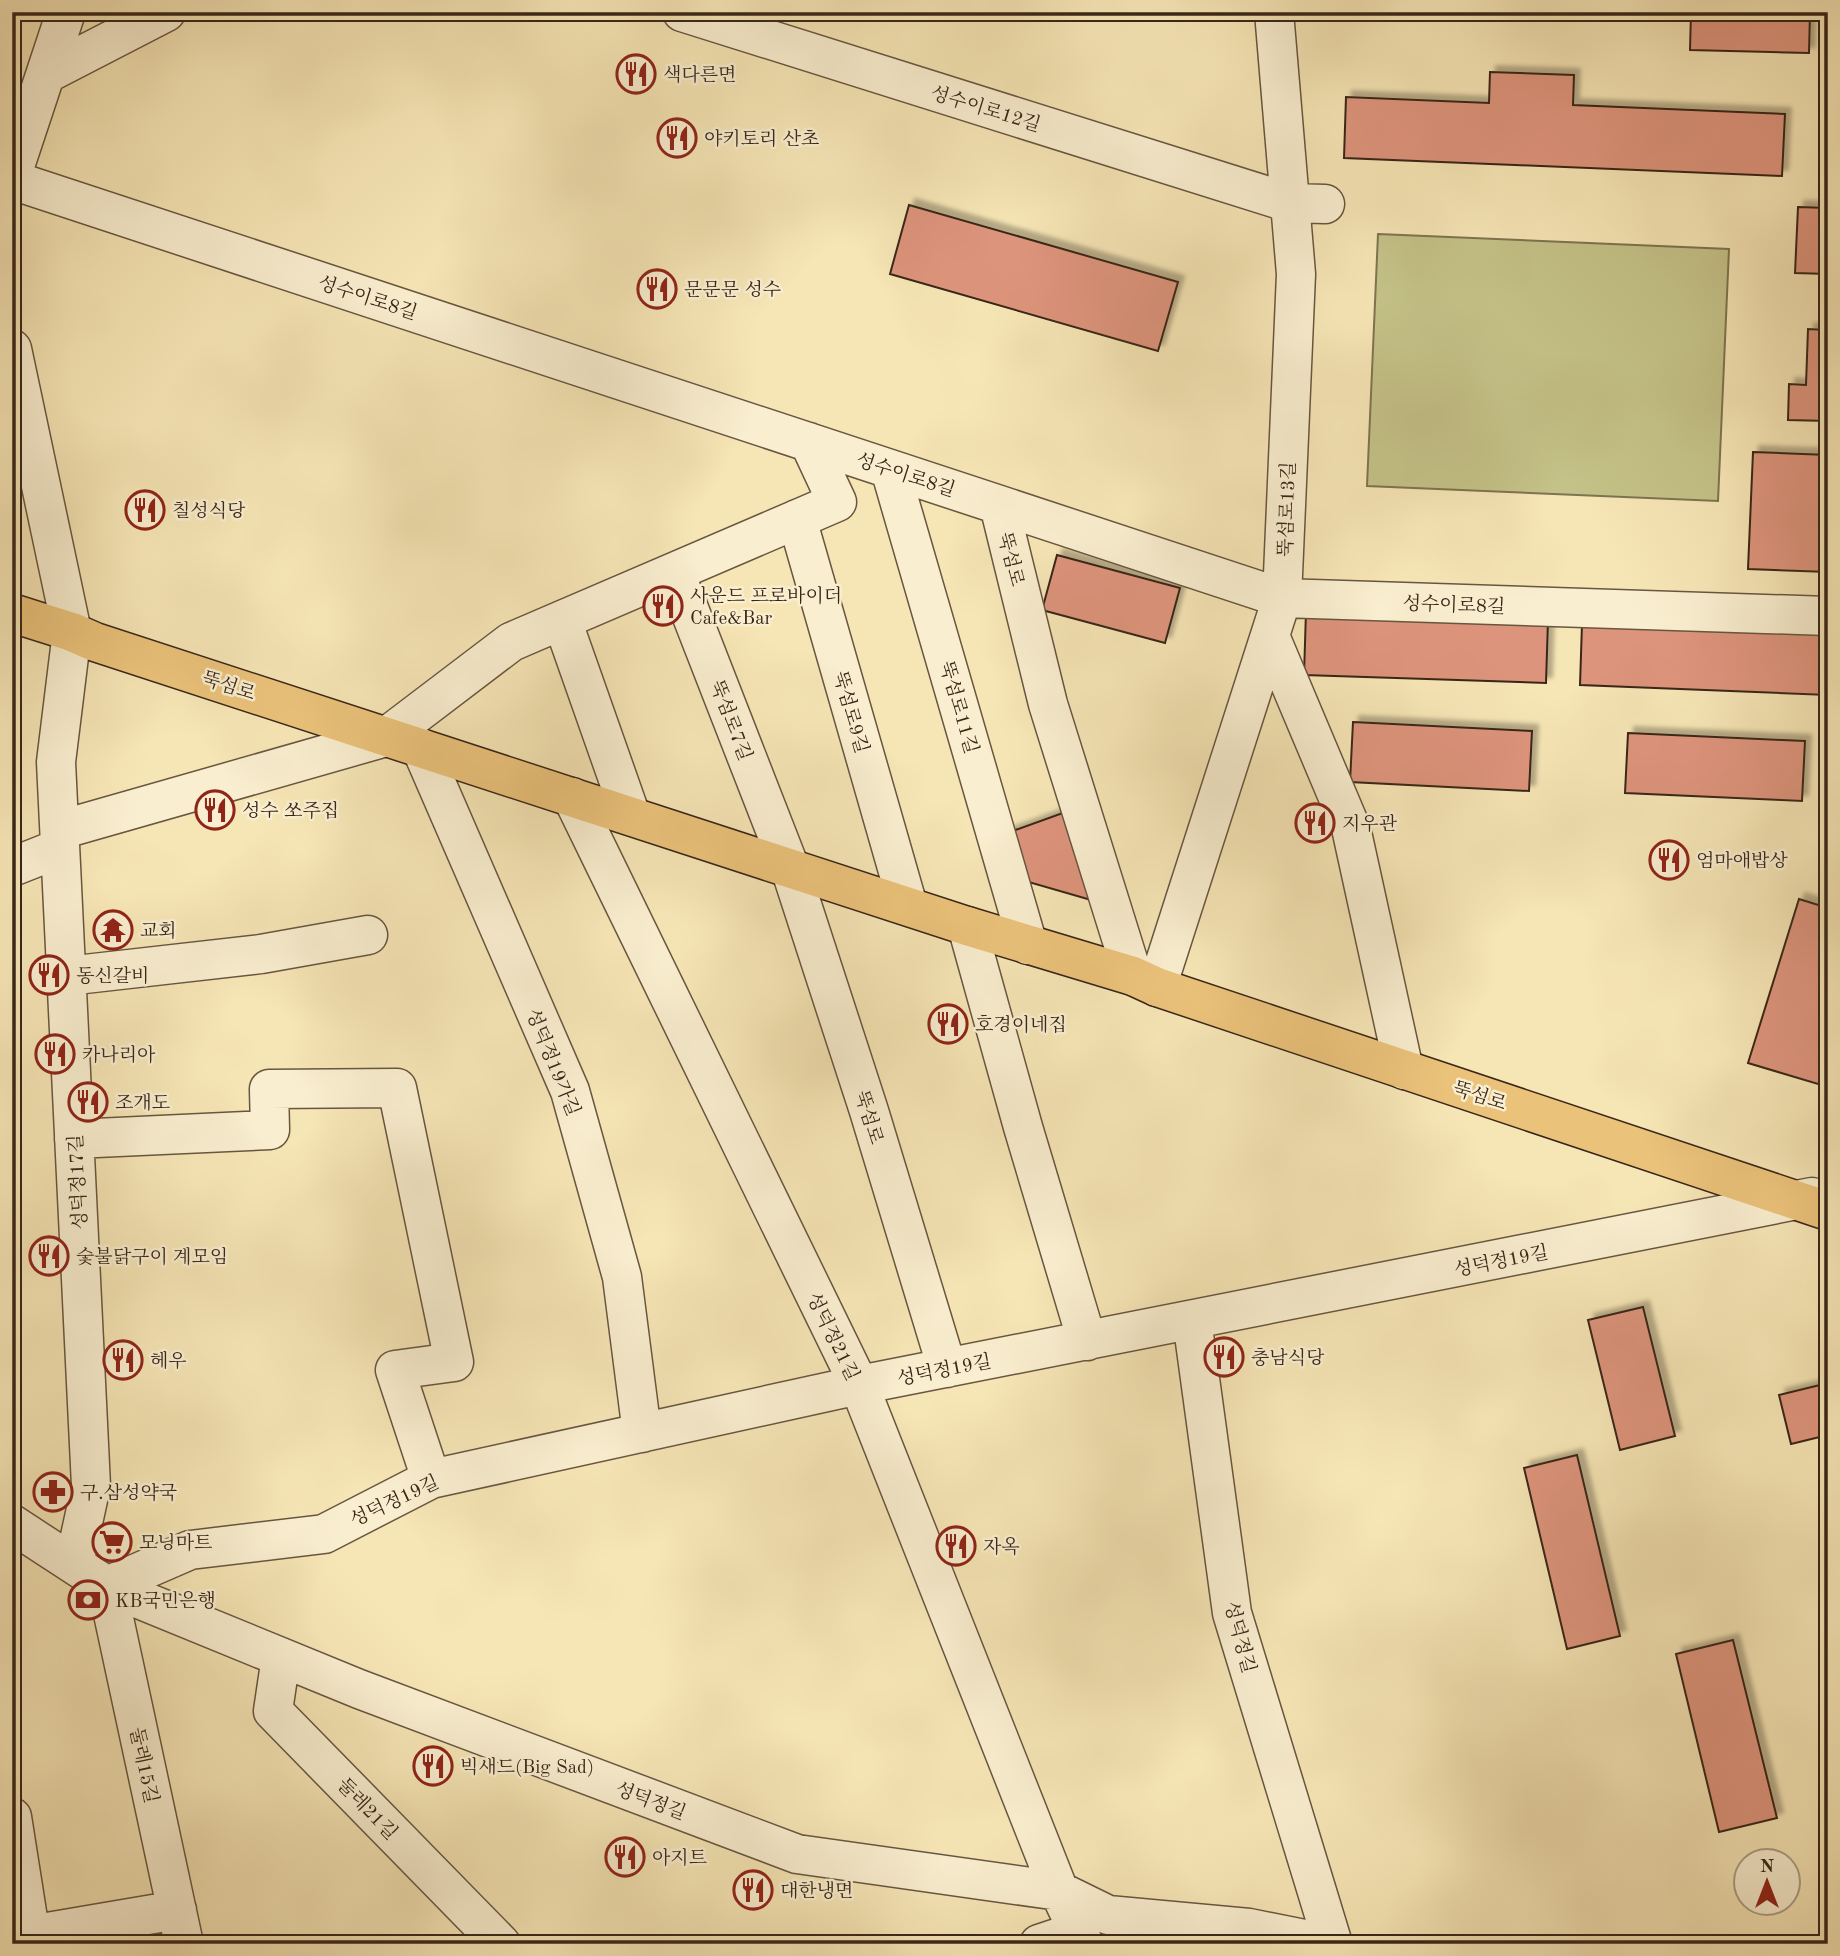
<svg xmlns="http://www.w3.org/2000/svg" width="1840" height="1956" viewBox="0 0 1840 1956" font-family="'Old Standard TT','Noto Serif KR',serif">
<defs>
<filter id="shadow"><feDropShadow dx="6" dy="-6" stdDeviation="2" flood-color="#0004"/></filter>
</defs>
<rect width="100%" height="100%" fill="#f6e5b5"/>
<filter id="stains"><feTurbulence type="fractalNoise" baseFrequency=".00286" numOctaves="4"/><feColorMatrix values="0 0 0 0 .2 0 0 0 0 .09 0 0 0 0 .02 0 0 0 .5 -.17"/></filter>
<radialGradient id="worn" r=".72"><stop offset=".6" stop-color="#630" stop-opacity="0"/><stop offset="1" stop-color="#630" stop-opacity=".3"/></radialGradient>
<path fill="#c4c288" stroke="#7e7450" stroke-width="2" d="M1378 234 1729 249 1718 501 1367 486Z"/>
<path fill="#dd947c" stroke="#382619" stroke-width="2" filter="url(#shadow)" d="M1691 12H1810L1809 53 1690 50Z
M1490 72 1574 75 1573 105 1785 114 1782 176 1344 158 1346 97 1489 103Z
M909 205 1178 282 1158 351 890 274Z
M1798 207 1828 208V274L1795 273Z
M1827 294 1828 421 1788 420 1789 384 1806 385 1808 329 1826 330Z
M1753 452 1828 455V572L1748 569Z
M1057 555 1180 588 1165 643 1042 610Z
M1306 611 1548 620 1546 683 1304 675Z
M1582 624 1828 633V695L1580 685Z
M1353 722 1532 731 1529 791 1350 782Z
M1628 733 1805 741 1802 801 1625 793Z
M1071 810 1098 902 1025 881 1007 833Z
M1799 899 1828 908V1087L1748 1063Z
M1643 1307 1675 1436 1620 1450 1588 1320Z
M1828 1383V1435L1791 1444 1779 1395Z
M1577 1455 1620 1636 1567 1649 1524 1468Z
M1733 1640 1777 1818 1719 1832 1676 1654Z"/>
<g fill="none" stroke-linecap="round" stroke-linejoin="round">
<g stroke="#685640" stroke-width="41">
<path id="minor" d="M682 12 1290 203 1325 204
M46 74 166 12
M12 175 66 12
M12 180 1282 598 1828 616
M12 349 72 632 56 762 91 1486 74 1564
M890 469 1028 945
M999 505 1048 704 1133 976
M797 519 908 906
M675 573 790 868 869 1111 947 1368
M562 620 631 816
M1270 636 1351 828 1404 1070
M421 748 570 1091 622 1277 642 1433
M572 797 859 1385 1059 1891 1084 1944
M60 830 386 737 511 642 837 502 809 442
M12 867 60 848
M967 926 1023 1127 1087 1341
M67 976 261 954 368 935
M1157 987 1282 598 1296 274 1274 12
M74 1139 270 1130 269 1089 397 1088 454 1362 395 1370 431 1479
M1192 1320 1232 1613 1333 1944
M12 1524 107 1586 359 1689 797 1854 1059 1891 1108 1915 1249 1928 1329 1944
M281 1657 273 1711 501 1944
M12 1817 32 1944
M12 1938 177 1910
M184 1944 107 1586 190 1550 324 1534 431 1479 859 1385 1812 1197
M1039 1944 1078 1931"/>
</g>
<g stroke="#382619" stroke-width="41">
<path id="major" d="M12 613 72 632 95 642 967 926 1133 976 1157 987 1828 1211"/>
</g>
<use href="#minor" stroke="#f9eecf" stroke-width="38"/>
<use href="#major" stroke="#ebc27a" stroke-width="38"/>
</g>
<defs>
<g id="restaurant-ring" transform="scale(2.0125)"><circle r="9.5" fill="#f9eecf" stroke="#8f2418" stroke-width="1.5"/><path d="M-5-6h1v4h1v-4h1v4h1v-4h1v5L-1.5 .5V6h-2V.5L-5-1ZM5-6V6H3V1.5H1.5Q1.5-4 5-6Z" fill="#8f2418"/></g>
<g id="temple-ring" transform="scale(2.0125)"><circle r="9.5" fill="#f9eecf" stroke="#8f2418" stroke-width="1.5"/><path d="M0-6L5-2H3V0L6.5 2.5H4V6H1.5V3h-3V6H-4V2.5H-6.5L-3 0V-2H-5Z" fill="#8f2418"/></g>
<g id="pharmacy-ring" transform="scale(2.0125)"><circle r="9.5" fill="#f9eecf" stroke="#8f2418" stroke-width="1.5"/><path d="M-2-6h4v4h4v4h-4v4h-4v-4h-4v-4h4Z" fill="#8f2418"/></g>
<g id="supermarket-ring" transform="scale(2.0125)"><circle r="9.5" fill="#f9eecf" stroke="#8f2418" stroke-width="1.5"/><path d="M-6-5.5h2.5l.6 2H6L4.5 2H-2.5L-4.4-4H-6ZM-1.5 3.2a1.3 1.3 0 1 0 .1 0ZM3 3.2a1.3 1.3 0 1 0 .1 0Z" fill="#8f2418"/></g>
<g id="bank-ring" transform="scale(2.0125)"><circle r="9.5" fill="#f9eecf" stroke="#8f2418" stroke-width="1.5"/><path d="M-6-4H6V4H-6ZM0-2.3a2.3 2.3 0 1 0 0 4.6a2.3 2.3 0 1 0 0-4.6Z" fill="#8f2418"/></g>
</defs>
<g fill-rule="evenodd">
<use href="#restaurant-ring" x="636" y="74"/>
<use href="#restaurant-ring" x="677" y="138"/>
<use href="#restaurant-ring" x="657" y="289"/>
<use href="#restaurant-ring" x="145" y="510"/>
<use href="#restaurant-ring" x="663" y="606"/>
<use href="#restaurant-ring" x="215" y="810"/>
<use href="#restaurant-ring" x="1315" y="823"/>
<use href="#restaurant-ring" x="1669" y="860"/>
<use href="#temple-ring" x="113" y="930"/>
<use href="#restaurant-ring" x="49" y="975"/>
<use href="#restaurant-ring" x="948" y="1024"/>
<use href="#restaurant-ring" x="55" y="1054"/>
<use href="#restaurant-ring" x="88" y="1102"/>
<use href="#restaurant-ring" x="49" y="1256"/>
<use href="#restaurant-ring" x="1224" y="1357"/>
<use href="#restaurant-ring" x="123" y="1360"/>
<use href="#pharmacy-ring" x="53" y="1492"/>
<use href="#supermarket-ring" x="112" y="1542"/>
<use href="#restaurant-ring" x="956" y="1546"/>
<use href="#bank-ring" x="88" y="1600"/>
<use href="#restaurant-ring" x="433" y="1766"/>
<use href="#restaurant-ring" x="625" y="1857"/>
<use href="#restaurant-ring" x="753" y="1890"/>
</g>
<g text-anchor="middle" stroke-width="5" stroke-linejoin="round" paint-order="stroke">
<g font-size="19" fill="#382619" stroke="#f9eecf" text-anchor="start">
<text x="663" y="81">색다른면</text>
<text x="704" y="145">야키토리 산초</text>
<text x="684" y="296">문문문 성수</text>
<text x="172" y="517">칠성식당</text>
<text x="690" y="602">사운드 프로바이더<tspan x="690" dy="22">Cafe&amp;Bar</tspan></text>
<text x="242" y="817">성수 쏘주집</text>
<text x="1342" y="830">지우관</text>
<text x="1696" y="867">엄마애밥상</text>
<text x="140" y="937">교회</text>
<text x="76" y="982">동신갈비</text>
<text x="975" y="1031">호경이네집</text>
<text x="82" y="1061">카나리아</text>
<text x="115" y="1109">조개도</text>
<text x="76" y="1263">숯불닭구이 계모임</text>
<text x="1251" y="1364">충남식당</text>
<text x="150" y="1367">헤우</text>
<text x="80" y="1499">구.삼성약국</text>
<text x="139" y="1549">모닝마트</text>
<text x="983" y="1553">자옥</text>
<text x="115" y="1607">KB국민은행</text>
<text x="460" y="1773">빅새드(Big Sad)</text>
<text x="652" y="1864">아지트</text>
<text x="780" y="1897">대한냉면</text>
</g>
<g font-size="19" fill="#382619" stroke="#f9eecf">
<text transform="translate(986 108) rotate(17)" y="7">성수이로12길</text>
<text transform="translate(368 297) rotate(18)" y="7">성수이로8길</text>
<text transform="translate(906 474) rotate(18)" y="7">성수이로8길</text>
<text transform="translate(1286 509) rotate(-88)" y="7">뚝섬로13길</text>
<text transform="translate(1012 559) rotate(76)" y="7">뚝섬로</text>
<text transform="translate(1454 604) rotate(2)" y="7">성수이로8길</text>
<text transform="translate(229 685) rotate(18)" y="7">뚝섬로</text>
<text transform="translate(960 707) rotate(74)" y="7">뚝섬로11길</text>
<text transform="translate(852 712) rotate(74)" y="7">뚝섬로9길</text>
<text transform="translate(732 720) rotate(69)" y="7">뚝섬로7길</text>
<text transform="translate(554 1062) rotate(68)" y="7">성덕정19가길</text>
<text transform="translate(1480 1095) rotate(18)" y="7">뚝섬로</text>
<text transform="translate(870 1117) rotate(73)" y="7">뚝섬로</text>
<text transform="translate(77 1182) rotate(-93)" y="7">성덕정17길</text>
<text transform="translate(1501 1260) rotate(-11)" y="7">성덕정19길</text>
<text transform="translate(834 1336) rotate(64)" y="7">성덕정21길</text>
<text transform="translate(944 1369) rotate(-11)" y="7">성덕정19길</text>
<text transform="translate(394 1500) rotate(-25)" y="7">성덕정19길</text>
<text transform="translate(1241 1637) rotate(75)" y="7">성덕정길</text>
<text transform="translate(145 1765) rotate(78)" y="7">둘레15길</text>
<text transform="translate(651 1800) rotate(21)" y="7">성덕정길</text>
<text transform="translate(368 1808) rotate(46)" y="7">둘레21길</text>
</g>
</g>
<rect width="1840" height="1956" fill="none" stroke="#f6e5b5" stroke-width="42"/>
<rect x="14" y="14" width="1812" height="1928" fill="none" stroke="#382619" stroke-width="3.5"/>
<rect x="21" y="21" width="1798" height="1914" fill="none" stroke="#382619" stroke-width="2"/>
<g transform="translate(1767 1882)"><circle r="33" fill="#f9eecf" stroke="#ac9e86" stroke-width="2"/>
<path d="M0-5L12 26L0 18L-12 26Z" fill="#8f2418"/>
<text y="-10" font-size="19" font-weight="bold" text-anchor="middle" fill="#382619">N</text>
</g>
<rect width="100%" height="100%" filter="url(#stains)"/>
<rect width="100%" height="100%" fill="url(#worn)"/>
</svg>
